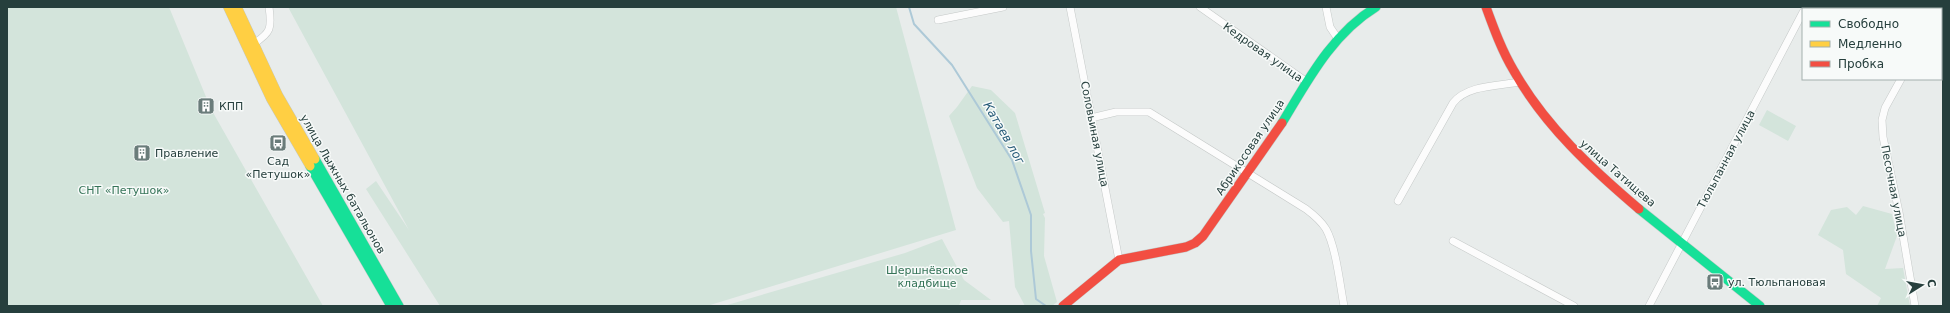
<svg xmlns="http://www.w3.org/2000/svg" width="1950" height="313" viewBox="0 0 1950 313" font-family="'DejaVu Sans',sans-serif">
<rect width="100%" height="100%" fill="#e8eceb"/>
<path fill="#d3e4db" d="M7 7H169L211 109 323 306H7Z
M288 7H896L956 230 707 306H440L366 189 376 181 409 230Z
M972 86 991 90 1015 113 1045 213 1043 214 1045 218 1044 256 1057 302 1052 306H1025L1015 287 1009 221 1003 222 977 188 949 116 957 107Z
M1767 110 1796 126 1788 141 1759 125Z
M1863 206 1892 214 1897 236 1885 269 1903 268 1910 306H1877L1881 298 1846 274 1843 250 1818 235 1831 210 1847 207 1856 215Z
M942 239 964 280 991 300H961L959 306H724L905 253Z"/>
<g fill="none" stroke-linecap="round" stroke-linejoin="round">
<path stroke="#adc9d7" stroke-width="2" d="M909 7 914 24 952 65 1012 160 1031 215V251L1036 299 1046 306"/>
<g stroke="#c5c9c8" stroke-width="8">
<path id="street" d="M1070 7 1119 260
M1200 7 1307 82
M1326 7 1330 27 1338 39
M1941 10 1943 7
M938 20 1003 7
M253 44C271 33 272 28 269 7
M1901 79 1885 108 1882 120 1883 137 1899 212 1915 306
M1091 118 1116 112H1149L1306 209C1314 215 1321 221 1326 229 1336 247 1340 285 1344 306
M1398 201 1453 103C1467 85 1498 86 1520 82
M1453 241 1574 306
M1649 306 1803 12"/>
</g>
<g stroke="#c2c8c6" stroke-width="10">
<path id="fast" d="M1282 123C1308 80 1332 34 1376 7
M315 159 399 306
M310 166 391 306
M1639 209 1760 306"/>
</g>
<g stroke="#c2c8c6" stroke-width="10">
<path id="slow" d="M228 7 271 99 310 166
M237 7 278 95 315 159"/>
</g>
<g stroke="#c2c8c6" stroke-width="10">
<path id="jam" d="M1486 7C1494 29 1502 51 1514 71 1545 126 1592 169 1639 209
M1063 306 1119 260 1186 247 1195 243 1203 236 1282 123"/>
</g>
<use href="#street" stroke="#fcfcfc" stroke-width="7"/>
<use href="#fast" stroke="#16e098" stroke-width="9"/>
<use href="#slow" stroke="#ffcf43" stroke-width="9"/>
<use href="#jam" stroke="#f24e42" stroke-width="9"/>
</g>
<defs>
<g id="building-square" transform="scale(0.9)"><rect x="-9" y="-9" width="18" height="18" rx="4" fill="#6a7c7a" stroke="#f7faf9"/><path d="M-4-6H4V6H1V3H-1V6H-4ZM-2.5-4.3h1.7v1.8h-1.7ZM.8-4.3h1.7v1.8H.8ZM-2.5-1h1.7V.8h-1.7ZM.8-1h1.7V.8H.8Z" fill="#fff"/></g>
<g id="bus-square" transform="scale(0.9)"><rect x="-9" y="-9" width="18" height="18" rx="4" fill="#6a7c7a" stroke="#f7faf9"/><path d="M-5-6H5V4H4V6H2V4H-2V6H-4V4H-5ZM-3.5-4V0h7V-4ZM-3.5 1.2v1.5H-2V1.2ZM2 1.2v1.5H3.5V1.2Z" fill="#fff"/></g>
</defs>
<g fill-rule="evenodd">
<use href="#building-square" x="206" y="106"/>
<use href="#bus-square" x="278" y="143"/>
<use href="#building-square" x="142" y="153"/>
<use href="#bus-square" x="1715" y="282"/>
</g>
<g text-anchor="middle" stroke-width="3" stroke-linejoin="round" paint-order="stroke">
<g font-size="11" fill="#263f3d" stroke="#f7faf9">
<text transform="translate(1263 52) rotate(35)" y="4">Кедровая улица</text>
<text transform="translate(1095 134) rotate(79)" y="4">Соловьиная улица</text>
<text transform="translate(1250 147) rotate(-56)" y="4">Абрикосовая улица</text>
<text transform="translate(1726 159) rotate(-62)" y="4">Тюльпанная улица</text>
<text transform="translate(1618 173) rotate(41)" y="4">улица Татищева</text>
<text transform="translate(343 184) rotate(60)" y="4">улица Лыжных батальонов</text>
<text transform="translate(1894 191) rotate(79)" y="4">Песочная улица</text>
</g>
<g font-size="11" fill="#263f3d" stroke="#f7faf9" text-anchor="start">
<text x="219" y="110">КПП</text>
<text x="155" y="157">Правление</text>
<text x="278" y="165" text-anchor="middle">Сад<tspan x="278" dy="13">«Петушок»</tspan></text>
<text x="1728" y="286">ул. Тюльпановая</text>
</g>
<g font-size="11" fill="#347357" stroke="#f7faf9">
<text x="124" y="194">СНТ «Петушок»</text>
<text x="927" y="274">Шершнёвское<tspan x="927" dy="13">кладбище</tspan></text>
</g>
<g font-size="12" font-style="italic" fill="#255a77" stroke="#f7faf9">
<text transform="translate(1004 133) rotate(60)" y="4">Катаев лог</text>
</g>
</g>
<rect width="1950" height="313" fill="none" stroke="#263f3d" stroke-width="16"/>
<rect x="1802" y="8" width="140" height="72" fill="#f7faf9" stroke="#a3afae"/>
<rect x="1810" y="21" width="20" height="6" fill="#16e098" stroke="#a3afae"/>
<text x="1838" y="28" font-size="12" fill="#263f3d">Свободно</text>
<rect x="1810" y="41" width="20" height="6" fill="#ffcf43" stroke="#a3afae"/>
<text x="1838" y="48" font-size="12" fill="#263f3d">Медленно</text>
<rect x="1810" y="61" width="20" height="6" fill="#f24e42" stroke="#a3afae"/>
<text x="1838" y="68" font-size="12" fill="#263f3d">Пробка</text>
<g transform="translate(1922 285) rotate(79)" stroke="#f7faf9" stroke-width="3" paint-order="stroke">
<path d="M0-3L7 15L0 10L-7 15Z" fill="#263f3d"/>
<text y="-6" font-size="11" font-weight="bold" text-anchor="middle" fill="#263f3d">С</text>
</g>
</svg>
